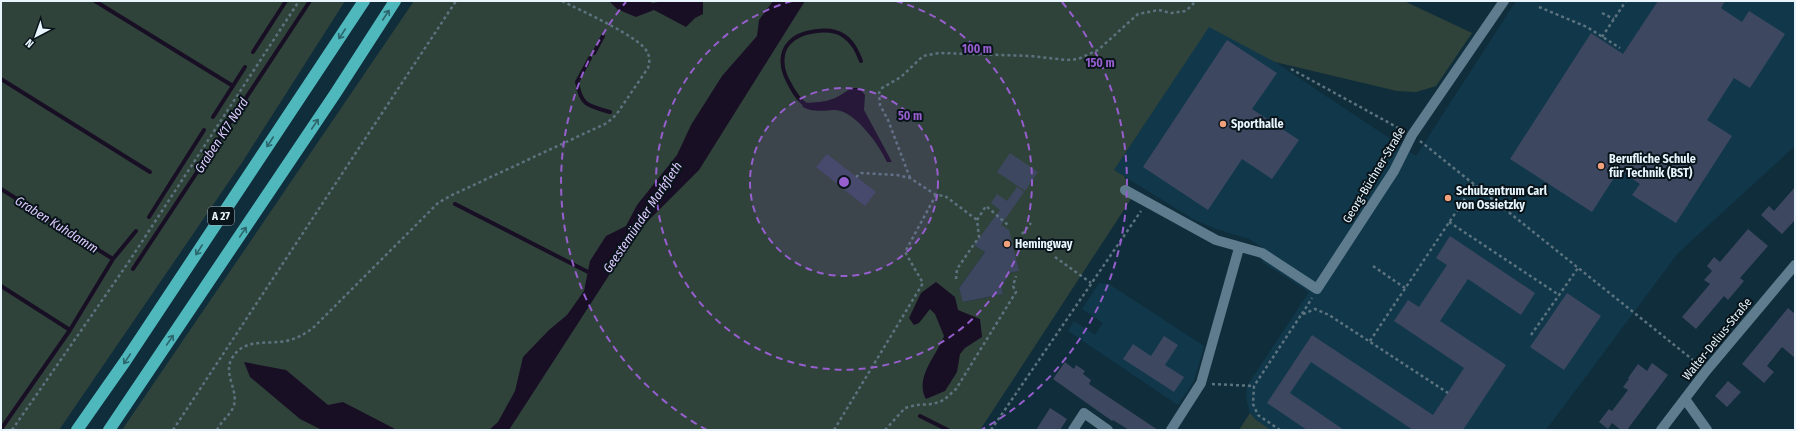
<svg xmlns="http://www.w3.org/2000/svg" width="1796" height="431" viewBox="0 0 1796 431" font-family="'Fira Sans Condensed',sans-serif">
<rect width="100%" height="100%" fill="#102d3b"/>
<path fill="#11384a" d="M1516 1H1795V146L1678 253 1546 430H1271L1256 420 1250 413 1246 398 1247 386 1309 292 1262 262 1269 252 1249 239 1216 229 1193 219 1114 170 1209 26 1275 62 1416 156Z
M1099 283 1109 284 1204 346 1194 381 1178 405 1068 331 1074 321 1095 335 1103 323 1082 309Z"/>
<path fill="#30433a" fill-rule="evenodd" d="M1 1H345L243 161 59 430H1Z
M414 1H1404L1472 33 1436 86 1416 92 1397 91 1275 62 1209 27 1114 170 1124 176 1133 196 980 430H122ZM974 245 1018 271 1007 273 1000 283 1003 294 964 302 959 288 985 252Z
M1250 413 1256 420 1271 430H1239Z"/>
<path fill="#180f25" d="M609 1H647L653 3 664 1H703V14L695 18 686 27 654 10 636 17 617 9Z
M773 1H805L699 170 637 232 509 430H489L498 422 515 391 523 357 549 330 567 315 584 291 590 261 606 236 626 226 637 205 677 155 691 125 722 76 757 36 759 20Z
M851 88H859L865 95 864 110 892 162H887C879 145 856 112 836 110 826 110 812 113 803 107L802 103C824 102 833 102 851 88Z
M936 282 955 297 958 310 980 319 982 337 965 348 960 354 957 372 945 391 926 399C914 378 937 355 944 336L935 314 930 309 919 323 914 325 909 318 921 293Z
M244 362 286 370 328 405 343 402 397 430H322L300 419 250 377Z"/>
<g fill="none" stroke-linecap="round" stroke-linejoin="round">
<path stroke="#180f25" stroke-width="4" d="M95 1 233 86
M253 52 286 1
M594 53 603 36
M590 58 577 82C581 106 588 106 610 112
M1 79 150 172
M807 106C798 100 793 91 788 81 782 70 779 54 789 43 799 31 830 26 844 36 853 42 857 51 861 61
M213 117 245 67
M1 189 113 259
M455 204 592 274
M149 217 204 130
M133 269 310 1
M1 286 70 330
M920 416 948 430
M1 429 70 330 113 259 136 231"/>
</g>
<path fill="#3d4760" d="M1658 1H1725L1721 8 1742 22 1749 11 1785 34 1750 88 1734 78 1707 120 1732 136 1676 223 1632 195 1640 184 1619 170 1592 212 1510 159 1591 33 1623 54Z
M1227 40 1277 73 1252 109 1299 140 1272 179 1242 159 1208 210 1143 167Z
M1010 153 1038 172 1025 191 997 172Z
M827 154 876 192 865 206 816 167Z
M1017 187 1024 192 1001 225 1009 230 1019 271 1007 273V278L1001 286 1003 294 963 302 959 288 985 252 974 245 1000 210 991 203 997 194 1007 201Z
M1795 187V220L1782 234 1761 215 1769 206 1774 211Z
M1748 229 1768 246 1740 278 1744 281 1728 300 1724 296 1696 329 1682 317 1710 284 1704 280 1712 271 1707 266 1714 257 1720 262Z
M1450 236 1535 293 1521 315 1468 279 1440 321 1506 365 1463 430H1413L1311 362 1290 393 1344 430H1307L1267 403 1312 335 1433 415 1464 368 1394 321 1408 300 1419 307 1447 265 1436 258Z
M1567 293 1601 316 1564 370 1530 347Z
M1788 308 1795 314V358L1782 347 1767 366 1774 372 1764 383 1742 364Z
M1164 336 1178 345 1165 365 1184 377 1174 392 1123 359 1133 344 1151 356Z
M1065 362 1074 369 1076 365 1085 371 1083 374 1091 380 1089 384 1158 430H1129L1113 420 1112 421 1053 379Z
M1652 363 1668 375 1627 430H1621L1612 423 1608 429 1599 422 1609 409 1612 411 1628 390 1623 387 1629 379 1628 378 1638 364 1647 371Z
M1728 381 1741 392 1727 407 1715 396Z
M1050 408 1067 419 1060 430H1036Z"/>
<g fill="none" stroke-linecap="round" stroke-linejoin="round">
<path stroke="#5c737f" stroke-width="2.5" stroke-dasharray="3 3" stroke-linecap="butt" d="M1539 7 1587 27 1620 48
M1602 13 1614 19
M1602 37 1626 1
M1291 69 1404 131
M1420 141 1698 364
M856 177 861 173 897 175 910 178 936 195
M910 178 888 120 880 105 879 93 882 88 901 77 923 56 939 53 1031 56 1066 60 1078 59 1098 50 1138 14 1159 10 1171 13 1186 11 1196 1
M1449 222 1559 295
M1022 234 1031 223
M1055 257 1091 283
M1373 266 1405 288
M956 279 957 269 979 237 977 220 986 206 1008 225
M1302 314 1312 298
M1531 335 1578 268
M1370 341 1474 185
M1212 384 1254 386
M12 430 128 263 299 1
M173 430 456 1
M217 430C221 421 231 415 234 405 238 390 224 375 231 360 243 337 266 345 286 341 296 339 305 334 313 328L438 203 450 196 607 123 616 115 648 68C650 61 650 56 646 50 637 36 580 10 562 1
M834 430 923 283 905 252 936 195 945 196 977 220
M885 430 905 408 916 405 933 404 944 400 956 389 1016 292 1013 286 1016 276
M991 430 1141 211
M1280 430 1258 415 1253 404 1254 386 1301 315 1315 309 1329 315 1448 393"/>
<path stroke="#5e7c8d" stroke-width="10" d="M1125 190 1216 240 1262 253 1317 289 1394 171 1412 135 1504 1
M1685 399 1707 430
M1073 430 1084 413 1108 430
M1171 430 1201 383 1239 248
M1661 430 1706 371 1795 265"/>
<path stroke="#4fb8bd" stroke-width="12" d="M77 430 126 360 364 1
M109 430 335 94 395 1"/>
</g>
<defs><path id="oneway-shaft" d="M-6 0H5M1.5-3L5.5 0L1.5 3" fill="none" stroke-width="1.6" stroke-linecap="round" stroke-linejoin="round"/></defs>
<g stroke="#2c666c">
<use href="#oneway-shaft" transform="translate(386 15) rotate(-57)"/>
<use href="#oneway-shaft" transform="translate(342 34) rotate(123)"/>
<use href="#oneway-shaft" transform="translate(315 124) rotate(-56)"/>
<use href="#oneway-shaft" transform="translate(270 142) rotate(123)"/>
<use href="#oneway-shaft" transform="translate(243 232) rotate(-56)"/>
<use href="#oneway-shaft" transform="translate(199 250) rotate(123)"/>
<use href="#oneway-shaft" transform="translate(170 340) rotate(-56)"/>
<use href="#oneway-shaft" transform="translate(127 359) rotate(124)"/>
</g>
<circle cx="844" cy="182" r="94" fill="#965ece" fill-opacity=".12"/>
<g fill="none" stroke="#965ece" stroke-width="2" stroke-dasharray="7 5">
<circle cx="844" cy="182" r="94"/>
<path d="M896 1A188 188 0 1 1 792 1"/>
<path d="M707 430A283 283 0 0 1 626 2M1062 2A283 283 0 0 1 981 430"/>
</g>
<g fill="#f1a17c" stroke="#08131a" stroke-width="1.5">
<circle cx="1223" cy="124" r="4"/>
<circle cx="1601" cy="166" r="4"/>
<circle cx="1448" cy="198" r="4"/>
<circle cx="1007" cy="244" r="4"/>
</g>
<g text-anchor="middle" stroke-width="4" stroke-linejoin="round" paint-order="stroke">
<rect fill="#08131a" stroke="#a5b1b9" stroke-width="1" x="208" y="207" width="26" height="18" rx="3"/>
<g font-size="11" font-weight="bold" fill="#e8f5fd">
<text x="221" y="220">A 27</text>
</g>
<g font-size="12" font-weight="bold" fill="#e8f5fd" stroke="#08131a" text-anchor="start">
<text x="1231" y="128">Sporthalle</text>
<text x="1609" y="163">Berufliche Schule<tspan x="1609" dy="14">für Technik (BST)</tspan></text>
<text x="1456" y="195">Schulzentrum Carl<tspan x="1456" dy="14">von Ossietzky</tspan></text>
<text x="1015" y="248">Hemingway</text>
</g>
<g font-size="12" fill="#e8f5fd" stroke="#08131a">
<text transform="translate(1374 175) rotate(-59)" y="4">Georg-Büchner-Straße</text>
<text transform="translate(1717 339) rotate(-51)" y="4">Walter-Delius-Straße</text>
</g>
<g font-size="13" font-style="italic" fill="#decafe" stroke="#08131a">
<text transform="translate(221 135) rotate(-57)" y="5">Graben K17 Nord</text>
<text transform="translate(642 217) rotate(-56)" y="5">Geestemünder Markfleth</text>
<text transform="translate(57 224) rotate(32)" y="5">Graben Kuhdamm</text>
</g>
</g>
<circle cx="844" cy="182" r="6" fill="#965ece" stroke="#08131a" stroke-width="2"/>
<g font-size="12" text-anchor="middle" font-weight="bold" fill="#965ece" stroke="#08131a" stroke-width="4" stroke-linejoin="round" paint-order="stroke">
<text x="977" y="53">100 m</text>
<text x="1100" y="67">150 m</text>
<text x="910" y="120">50 m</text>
</g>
<rect width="1796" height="431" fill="none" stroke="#e8f5fd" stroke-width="4"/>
<g transform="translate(36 36) rotate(221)" stroke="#08131a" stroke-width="3" paint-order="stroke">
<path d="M0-3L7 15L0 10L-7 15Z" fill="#e8f5fd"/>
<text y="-6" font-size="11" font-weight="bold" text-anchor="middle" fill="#e8f5fd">N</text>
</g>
</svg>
